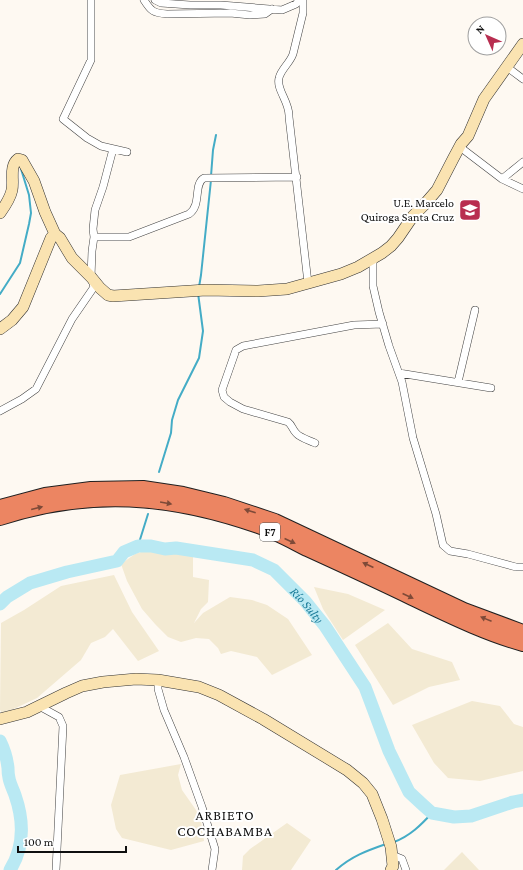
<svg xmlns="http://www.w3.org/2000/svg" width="523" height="870" viewBox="0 0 523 870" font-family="'Crimson Pro',serif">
<rect width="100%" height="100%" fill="#fef9f2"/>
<path fill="#f3ead3" d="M147 550 193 556V577L209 580 208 602 201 609 194 623 203 613 230 597 252 600 267 605 288 619 312 655 272 675 257 657 231 651 221 654 218 648 209 639 196 638 181 642 168 637 155 624 142 609 127 581 121 564 135 554Z
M114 575 132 612 159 651 138 661 113 629 105 637 91 643 81 660 37 698 3 714 0 710 1 623 24 610 61 586Z
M314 587 348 594 385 610 343 640 323 609Z
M388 623 412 649 452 662 460 680 429 687 393 705 355 645Z
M472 701 500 706 514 724 523 727V771L480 781 448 778 434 763 412 725Z
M181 764 178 775 182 790 196 810 201 821 204 841 171 850 122 838 116 829 111 805 120 775Z
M287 823 311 840 291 870H242L243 856 250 849Z
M462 852 479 870H444Z"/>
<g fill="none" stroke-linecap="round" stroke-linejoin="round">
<path stroke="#44acc6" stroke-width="2" d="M211 176 213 150 216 135
M199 287 201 275 211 180
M0 294 20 263 29 224 31 213 29 195 21 169
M159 472 171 433 172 420 178 400 199 358 203 331 198 293
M138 546 148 514
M394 842C410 836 421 825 432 813
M336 870C352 856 366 851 386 844"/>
<g stroke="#b9e9f3" stroke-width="13">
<path id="s1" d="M0 604 7 597 30 583 67 572 117 561 124 552 138 546H151L165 549 176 548 253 560 274 570 305 601 325 626 365 687 389 751 409 792 423 805 432 813 454 817 471 816 513 802 523 800"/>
<path d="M0 741C4 749 7 759 8 768 8 771 8 774 9 778 10 784 13 789 15 795 24 821 25 846 10 870"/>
</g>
<g stroke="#424242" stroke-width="8">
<path id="street" d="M91 0V60L63 119 87 138 101 146 127 152
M144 0C151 11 153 13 167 14L230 13 250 15 265 14 272 9
M155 0 161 3 190 5H221L282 10 296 4 299 0
M303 0V13L293 54C290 63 281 69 279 78 276 90 290 102 289 117L308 283
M507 67 523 79
M460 147 502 179 523 189
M502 179 523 162
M94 237H129L189 214C202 205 193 184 204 178L297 177
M373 259V286L379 312 389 346 402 382 413 438 436 514 443 545 450 551 468 554 516 567H523
M399 373 491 388
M458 382 475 310
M0 411 22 399 36 389 72 319 94 287 91 277 92 251 94 237 93 229 95 210 103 187 113 149
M315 443C309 440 300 438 296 433 292 429 292 425 288 422L243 409 230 402 224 397 222 390 236 350 243 346 354 325 383 324
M158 680V689L164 710 184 757 202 807 215 849 212 870
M39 706 59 717 63 726 56 870
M392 855 402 859 406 870"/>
</g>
<g stroke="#313131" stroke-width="12">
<path id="secondary" d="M0 213C5 206 10 199 12 190 14 180 9 166 18 159L22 160 34 181 45 212 55 234 60 238 72 258 91 277 100 288 108 295 113 296 206 290 258 291 287 289 341 274 358 267 382 253 391 246 398 238 413 216 424 205 437 190 453 159 461 144 468 136 484 99 523 44
M0 329 12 320 23 307 51 238 55 234
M0 719 27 712 66 693 82 686 103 682 136 679 158 680 199 687 219 695 263 719 347 770 363 783 372 794 382 819 391 847 393 866 391 870"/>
</g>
<g stroke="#202020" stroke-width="16">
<path id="highway" d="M0 507 45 495 91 489 143 488 183 494 224 504 275 521 464 610 523 632
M0 518C90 489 169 495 258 526 275 532 291 541 307 549 342 565 377 581 412 598 448 615 484 633 523 644"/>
</g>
<use href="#street" stroke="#fff" stroke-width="7"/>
<use href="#secondary" stroke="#fae3b1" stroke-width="11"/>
<use href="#highway" stroke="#ec8562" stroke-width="14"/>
</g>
<defs><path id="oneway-solid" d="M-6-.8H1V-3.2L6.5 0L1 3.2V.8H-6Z"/></defs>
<g fill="#7e4a38">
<use href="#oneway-solid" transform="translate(166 503) rotate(10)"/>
<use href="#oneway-solid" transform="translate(37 508) rotate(-14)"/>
<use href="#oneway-solid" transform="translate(250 511) rotate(-162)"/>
<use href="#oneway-solid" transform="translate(290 541) rotate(25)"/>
<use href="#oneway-solid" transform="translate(368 565) rotate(-155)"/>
<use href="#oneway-solid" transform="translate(408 596) rotate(25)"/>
<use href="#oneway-solid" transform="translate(486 619) rotate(-158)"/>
</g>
<defs>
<g id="school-square" transform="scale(1.15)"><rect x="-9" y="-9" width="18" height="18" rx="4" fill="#b82e50" stroke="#fff"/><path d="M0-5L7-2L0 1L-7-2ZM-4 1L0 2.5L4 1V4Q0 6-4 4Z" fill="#fff"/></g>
</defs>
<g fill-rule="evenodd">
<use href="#school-square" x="470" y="210"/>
</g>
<g text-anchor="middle" stroke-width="4" stroke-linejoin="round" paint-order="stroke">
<rect fill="#fff" stroke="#575757" stroke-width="1" x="260" y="523" width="20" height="18" rx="3"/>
<g font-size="11" font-weight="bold" fill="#0f0f0f">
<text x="270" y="536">F7</text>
</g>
<g font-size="12" fill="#0f0f0f" stroke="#fff" text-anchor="end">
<text x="454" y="207">U.E. Marcelo<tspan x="454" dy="14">Quiroga Santa Cruz</tspan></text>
</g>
<g font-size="13" font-style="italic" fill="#1e7d9a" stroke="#fff">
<text dy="5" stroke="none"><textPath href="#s1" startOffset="341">Río Sulty</textPath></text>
</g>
<g font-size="14" letter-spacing="1" fill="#0f0f0f" stroke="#fff">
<text x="225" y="820">ARBIETO<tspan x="225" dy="16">COCHABAMBA</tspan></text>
</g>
</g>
<g transform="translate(487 36) rotate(315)"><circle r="19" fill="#ffffff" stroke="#9f9f9f"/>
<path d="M0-3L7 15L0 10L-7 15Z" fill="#b82e50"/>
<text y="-6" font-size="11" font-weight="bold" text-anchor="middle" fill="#0f0f0f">N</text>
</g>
<path d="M18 846v6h108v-6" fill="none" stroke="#0f0f0f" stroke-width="2"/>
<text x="24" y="846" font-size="12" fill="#0f0f0f" stroke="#ffffff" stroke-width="3" paint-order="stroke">100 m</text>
</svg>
